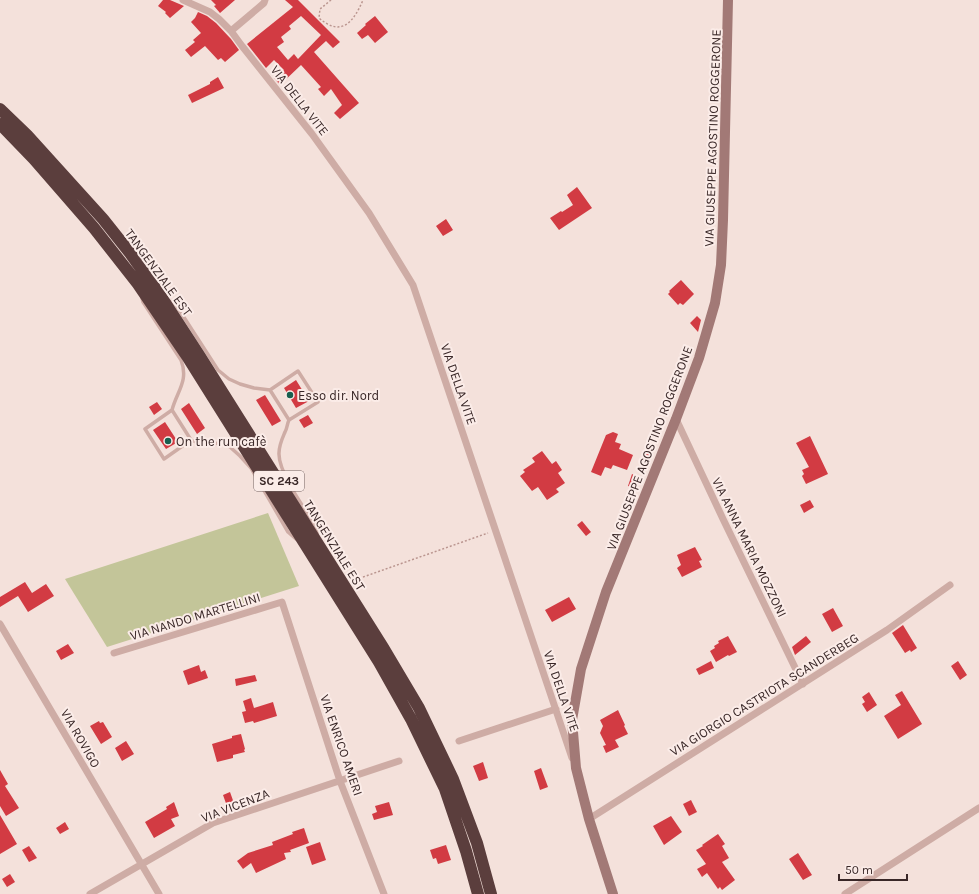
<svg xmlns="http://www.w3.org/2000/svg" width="979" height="894" viewBox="0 0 979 894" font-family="Karla,sans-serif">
<rect width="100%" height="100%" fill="#f4e1db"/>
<path fill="#c3c599" d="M268 513 299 586 107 647 65 579Z"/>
<path fill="#d23b43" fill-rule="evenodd" d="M163 0H170L184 6 170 18 165 13 166 12 158 6Z
M211 0H235L220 13 214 6 216 5Z
M285 0H298L340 42 333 48 326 41 314 52 359 103 340 119 334 113 342 105 331 89 324 96 318 89 321 87 301 65 280 85 274 78 284 70 274 60 266 68 247 44 293 7ZM301 16 321 35 298 59 294 54 288 60 277 47 284 42 281 37 291 29 289 26Z
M198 12 207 16 216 23 231 39 239 50 225 62 221 58 218 60 205 46 191 57 185 50 195 42 193 40 201 33 191 22 195 18Z
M375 16 388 32 375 43 368 35 362 39 357 33 366 25 365 24Z
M218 77 224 88 192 103 188 95 210 84V82Z
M577 187 592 208 559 230 550 218 561 211 562 212 573 205 567 195Z
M446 219 453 230 443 236 436 226Z
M681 280 694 294 683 305 680 303 678 305 668 294 670 292 669 291Z
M697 316 701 320 698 332 690 323Z
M296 380 309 401 296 408 284 388Z
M265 395 281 421 272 426 256 400Z
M157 402 162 409 154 415 149 407Z
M189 403 205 428 197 434 181 409Z
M308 415 313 423 304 428 299 420Z
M165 422 178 442 166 449 153 430Z
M613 432 618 434 615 442 621 444 619 449 633 455 627 470 613 465 611 469 605 467 601 476 591 472 606 435Z
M810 436 828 474 806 484 802 476 804 474 802 470 809 467 796 443Z
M647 446 654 449 649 461 642 458Z
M542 451 552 464 556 461 562 470 558 473 565 483 556 489 559 492 547 500 538 487 532 491 520 476 525 472 523 470 535 462 532 458Z
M632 474 640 478 635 489 628 486Z
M810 500 814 507 804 513 800 505Z
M582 521 591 532 586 536 577 525Z
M695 547 702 560 699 561 702 567 682 577 677 568 681 565 677 555Z
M25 582 32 593 46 584 54 596 28 612 18 596 0 607V597Z
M569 597 576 609 552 622 545 610Z
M833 608 843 626 832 632 822 614Z
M903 625 917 648 911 652 910 650 905 653 892 633Z
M728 636 737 652 729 656 728 655 716 662 710 651 715 648 714 646 719 643 718 641Z
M806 636 811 642 795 655 792 647Z
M68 644 74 653 61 660 56 651Z
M711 661 714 668 699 675 696 669Z
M958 661 967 675 960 680 951 666Z
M199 665 201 672 205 670 208 678 188 685 183 671Z
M255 675 257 681 236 686 235 679Z
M902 691 922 724 898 739 884 716 901 705 895 695Z
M869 692 877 705 867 712 862 704 865 702 862 697Z
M251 698 254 708 273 702 277 716 254 723 253 721 245 723 242 712 246 711 243 701Z
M618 710 625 725 624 726 628 734 615 740 619 747 606 753 603 746 606 745 600 733 603 726 600 720Z
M99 721 100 723 103 722 112 737 101 744 90 726Z
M241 734 245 749 244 750 245 752 233 755V758L217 762 212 744 232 738V736Z
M126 741 134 754 122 761 115 748Z
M483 762 488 778 479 781 473 766Z
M541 768 548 787 540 790 534 771Z
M0 770 8 784 5 786 19 808 6 816 0 806Z
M230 792 235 806 228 809 223 795Z
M691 800 697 812 689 816 683 804Z
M174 802 179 816 171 819 175 826 154 838 145 822 167 809 166 807Z
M389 802 393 815 374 820 372 814 377 812 375 806Z
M0 815 17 844 0 854Z
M671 816 682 832 664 845 653 826Z
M65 822 69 829 60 834 56 828Z
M304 828 309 843 290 850 291 852 284 853 286 859 256 873 251 863 243 869 237 861 248 853 273 845 272 842 293 834 292 832Z
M718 834 725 844 722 846 729 858 722 862 735 880 722 890 720 887 718 889 707 873 702 877 697 869 706 864 696 850 703 846 702 845Z
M320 842 326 860 312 865 306 847Z
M446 845 451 860 438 864 436 858 433 859 430 850Z
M29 846 37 858 29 862 22 850Z
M798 853 812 875 803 880 789 859Z
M10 874 15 882 7 887 2 879Z"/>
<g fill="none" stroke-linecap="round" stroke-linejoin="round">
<path stroke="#ba958f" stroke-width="1.5" stroke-dasharray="2 2" stroke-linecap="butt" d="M331 0 320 9 319 18C342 38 354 21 363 0
M363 577 488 533"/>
<path stroke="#ceaca5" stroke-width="3.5" d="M142 298 143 302 181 360C189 381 177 391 172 410L191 440 198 443 209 444 221 443 230 447 240 456 251 468 288 532 296 539
M169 301 176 305 218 370 229 379 240 384 254 388 270 390 289 420C287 424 287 429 285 432 282 439 279 445 279 453 278 472 304 508 315 525L317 533
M270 390 298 371 318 402 289 420
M172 410 145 429 164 459 191 440"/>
<path stroke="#ceaca5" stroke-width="7" d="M183 0 210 12 219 19 231 31 242 46 312 134 369 213 413 285 572 758
M231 31 264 3 265 0
M676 419 723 519 803 684
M0 624 159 894
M114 653 282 602 340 781 384 894
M459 741 556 709
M589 819 887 630 950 585
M90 894 213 823 399 761
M845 894 979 808"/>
<path stroke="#a27976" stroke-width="10" d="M613 894 589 819 576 768 572 720 581 669 606 592 676 419 699 358 715 303 721 265 723 220 728 0"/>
<path stroke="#5b3e3d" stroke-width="12" d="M0 109 27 135 103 219 130 253 160 295 199 355 384 649 419 708 453 779 477 843 491 894
M0 124 34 159 94 228 138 284 187 356 379 662 411 719 445 789 466 851 478 894"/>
</g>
<g fill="#185f4f" stroke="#fbece8" stroke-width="1.5">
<circle cx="290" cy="395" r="4"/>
<circle cx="168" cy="441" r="4"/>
</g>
<g text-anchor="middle" stroke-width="4" stroke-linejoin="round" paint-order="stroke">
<rect fill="#fbece8" stroke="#736261" stroke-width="1" x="254" y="471" width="50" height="20" rx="3"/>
<g font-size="12" font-weight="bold" fill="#392727">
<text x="279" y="485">SC 243</text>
</g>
<g font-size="13" fill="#392727" stroke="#fbece8">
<text transform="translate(300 100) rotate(52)" y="5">VIA DELLA VITE</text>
<text transform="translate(712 138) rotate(-88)" y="5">VIA GIUSEPPE AGOSTINO ROGGERONE</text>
<text transform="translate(159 272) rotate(54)" y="5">TANGENZIALE EST</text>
<text transform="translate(459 384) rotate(71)" y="5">VIA DELLA VITE</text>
<text transform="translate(649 448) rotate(-69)" y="5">VIA GIUSEPPE AGOSTINO ROGGERONE</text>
<text transform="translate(335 545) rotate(58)" y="5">TANGENZIALE EST</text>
<text transform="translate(750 547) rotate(64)" y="5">VIA ANNA MARIA MOZZONI</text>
<text transform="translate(195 616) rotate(-17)" y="5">VIA NANDO MARTELLINI</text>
<text transform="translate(562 691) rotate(71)" y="5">VIA DELLA VITE</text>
<text transform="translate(764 694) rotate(-32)" y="5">VIA GIORGIO CASTRIOTA SCANDERBEG</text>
<text transform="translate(81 738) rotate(60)" y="5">VIA ROVIGO</text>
<text transform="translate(342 745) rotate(71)" y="5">VIA ENRICO AMERI</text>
<text transform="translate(235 805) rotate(-21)" y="5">VIA VICENZA</text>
</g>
<g font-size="13" fill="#392727" stroke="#fbece8" text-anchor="start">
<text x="298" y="400">Esso dir. Nord</text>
<text x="176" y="446">On the run cafè</text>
</g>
</g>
<path d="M839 874v6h68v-6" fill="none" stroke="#392727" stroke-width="2"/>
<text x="845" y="874" font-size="12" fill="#392727" stroke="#fbece8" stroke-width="3" paint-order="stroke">50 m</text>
</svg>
